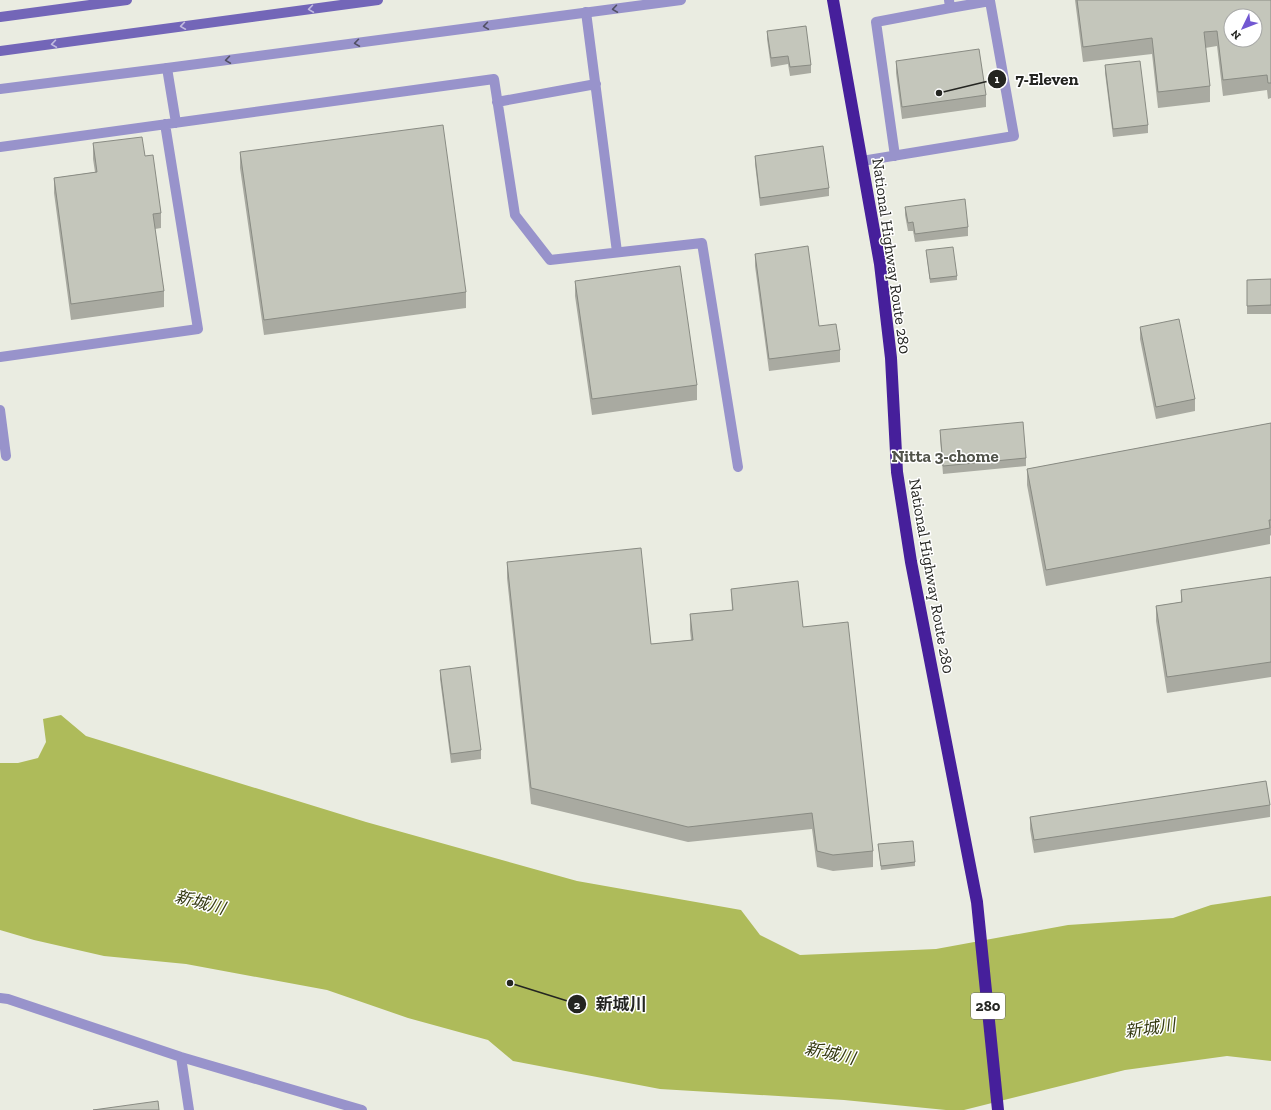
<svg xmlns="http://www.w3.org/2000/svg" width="1271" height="1110" viewBox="0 0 1271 1110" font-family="'Zilla Slab','Noto Sans JP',serif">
<rect width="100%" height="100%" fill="#eaece1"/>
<path fill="#aebb5a" d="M61 715 86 736 366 822 577 881 741 910 760 935 800 955 936 949 1068 925 1173 918 1211 905 1271 896V1061L1227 1056 1125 1070 964 1110H946L844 1100 660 1089 513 1061 488 1040 408 1018 327 990 186 964 104 956 34 940 0 930V763H18L38 758 46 742 43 719Z"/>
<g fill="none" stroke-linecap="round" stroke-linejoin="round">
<path stroke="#9893cb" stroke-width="10" d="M586 12 617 252
M167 68 176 123
M497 102 596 84
M0 147 494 79 515 215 550 260 702 243 738 467
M895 156 876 22 950 8
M862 161 1014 136 990 1 950 8 949 0
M0 357 198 329 165 124
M0 410 6 456"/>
<path stroke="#9893cb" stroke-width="10" d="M0 89 167 68 681 0
M0 998 8 999 181 1057 362 1110
M181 1057 189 1110"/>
<path stroke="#7366b8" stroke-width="10" d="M0 17 127 0
M0 51 378 0"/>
<path stroke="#461f9b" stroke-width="12" d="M833 0 880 264 891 358 897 472 911 562 977 902 998 1110"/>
</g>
<path fill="#a9aaa1" d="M1075 0H1271V98L1268 99 1267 90 1223 96 1217 46 1205 48 1210 86V102L1158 108 1152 54 1083 62Z
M767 31 811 65V73L790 76 788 64 771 67 767 39Z
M896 61 986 95V107L902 119 896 73Z
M1105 65 1148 125V133L1113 137 1105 73Z
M93 143 145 156 161 213V228L155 229 164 291V307L71 320 54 193V178L95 172 93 159Z
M240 152 466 292V308L264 335 240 168Z
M755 156 829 188V196L760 206 755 164Z
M905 207 968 227V236L915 242 913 231H908L905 215Z
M926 250 957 276V280L930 283Z
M755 254 840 350V362L769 371 755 266Z
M1271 279V314H1247V280Z
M575 281 697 385V400L592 415 575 296Z
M1140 327 1195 399V411L1156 419 1140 339Z
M1271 423V535L1270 536V544L1046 586 1027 485V469Z
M940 430 1026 458V466L943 474 940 438Z
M507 562 651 644 691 640 690 630V614L732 610 731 589 803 627 873 851V867L833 871 817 867 812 829 688 842 531 804 507 578Z
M1271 577V677L1167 693 1156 621V606L1181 602V590Z
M440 670 481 750V759L451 763 440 679Z
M1270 805V817L1034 853 1030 829V817Z
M878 844 915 862V866L881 870Z"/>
<path fill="#c4c6bb" stroke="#898b83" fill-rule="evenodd" d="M1077 0H1271V83H1268L1267 75 1223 80 1217 31 1204 32 1210 86 1158 92 1152 38 1083 47ZM1231 16H1255V40H1231Z
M806 26 811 65 790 67 788 56 771 58 767 31Z
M979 49 986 95 902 107 896 61Z
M1140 61 1148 125 1113 129 1105 65Z
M443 125 466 292 264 320 240 152Z
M142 137 145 156 153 155 161 213 153 214 164 291 71 304 54 178 97 172 93 143Z
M823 146 829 188 760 198 755 156Z
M965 199 968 227 915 234 913 222 908 223 905 207Z
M808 246 819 326 836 324 840 350 769 359 755 254Z
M953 247 957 276 930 279 926 250Z
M680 266 697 385 592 399 575 281Z
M1271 279V305L1247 306V280Z
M1179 319 1195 399 1156 407 1140 327Z
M1023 422 1026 458 943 466 940 430Z
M1271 423V520H1269L1270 528 1046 570 1027 469Z
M641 548 651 644 693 640 690 614 733 610 731 589 798 581 803 627 848 622 873 851 833 855 817 851 812 813 688 827 531 788 507 562Z
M1271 577V662L1167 677 1156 606 1182 602 1181 590Z
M470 666 481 750 451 754 440 670Z
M1266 781 1270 805 1034 840 1030 817Z
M913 841 915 862 881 866 878 844Z
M158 1101 159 1110H93Z"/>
<defs><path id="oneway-chevron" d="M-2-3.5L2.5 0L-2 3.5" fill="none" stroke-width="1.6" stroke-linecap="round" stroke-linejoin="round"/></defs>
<g stroke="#c0badf">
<use href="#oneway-chevron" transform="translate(311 9) rotate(172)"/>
<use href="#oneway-chevron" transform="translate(183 26) rotate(172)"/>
<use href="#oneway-chevron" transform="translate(54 44) rotate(172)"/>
</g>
<g stroke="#525165">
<use href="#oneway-chevron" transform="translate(615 9) rotate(172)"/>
<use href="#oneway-chevron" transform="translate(486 26) rotate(172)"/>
<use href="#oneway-chevron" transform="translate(357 43) rotate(172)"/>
<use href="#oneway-chevron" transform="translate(228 60) rotate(172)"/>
</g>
<g text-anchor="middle" stroke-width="3" stroke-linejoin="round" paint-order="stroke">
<rect fill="#fff" stroke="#666664" stroke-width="1" x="971" y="993" width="34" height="26" rx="3"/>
<g font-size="15" font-weight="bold" fill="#242521">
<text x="988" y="1011">280</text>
</g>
<g font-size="16" fill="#242521" stroke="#fff">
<text transform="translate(892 256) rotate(82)" y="6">National Highway Route 280</text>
<text transform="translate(932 576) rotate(80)" y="6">National Highway Route 280</text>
</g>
<g font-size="17" font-weight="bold" fill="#51534a" stroke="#fff">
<text x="945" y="462">Nitta 3-chome</text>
</g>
<g font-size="17" font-style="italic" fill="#353a11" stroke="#fff">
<text transform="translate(200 902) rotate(15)" y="6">新城川</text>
<text transform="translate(1150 1028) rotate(-8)" y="6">新城川</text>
<text transform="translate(830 1053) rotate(12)" y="6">新城川</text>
</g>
</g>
<path fill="none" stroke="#242521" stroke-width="1.5" d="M939 93L997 79M510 983L577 1004"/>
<g fill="#242521" stroke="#fff" stroke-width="1.5">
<circle cx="939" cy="93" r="4"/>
<circle cx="510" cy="983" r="4"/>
<circle cx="997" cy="79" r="10"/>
<circle cx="577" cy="1004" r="10"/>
</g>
<g font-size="12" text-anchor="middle" font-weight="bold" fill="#fff">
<text x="997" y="83">1</text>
<text x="577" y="1009">2</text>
</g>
<g font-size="17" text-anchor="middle" font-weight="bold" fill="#242521" stroke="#fff" stroke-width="3" stroke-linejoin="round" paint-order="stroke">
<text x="1047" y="85">7-Eleven</text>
<text x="621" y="1010">新城川</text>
</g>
<g transform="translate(1243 28) rotate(227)"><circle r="19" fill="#ffffff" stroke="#a7a8a6"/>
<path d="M0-3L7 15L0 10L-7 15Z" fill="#7258d2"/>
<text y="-6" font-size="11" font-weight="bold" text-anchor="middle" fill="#242521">N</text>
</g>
</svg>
